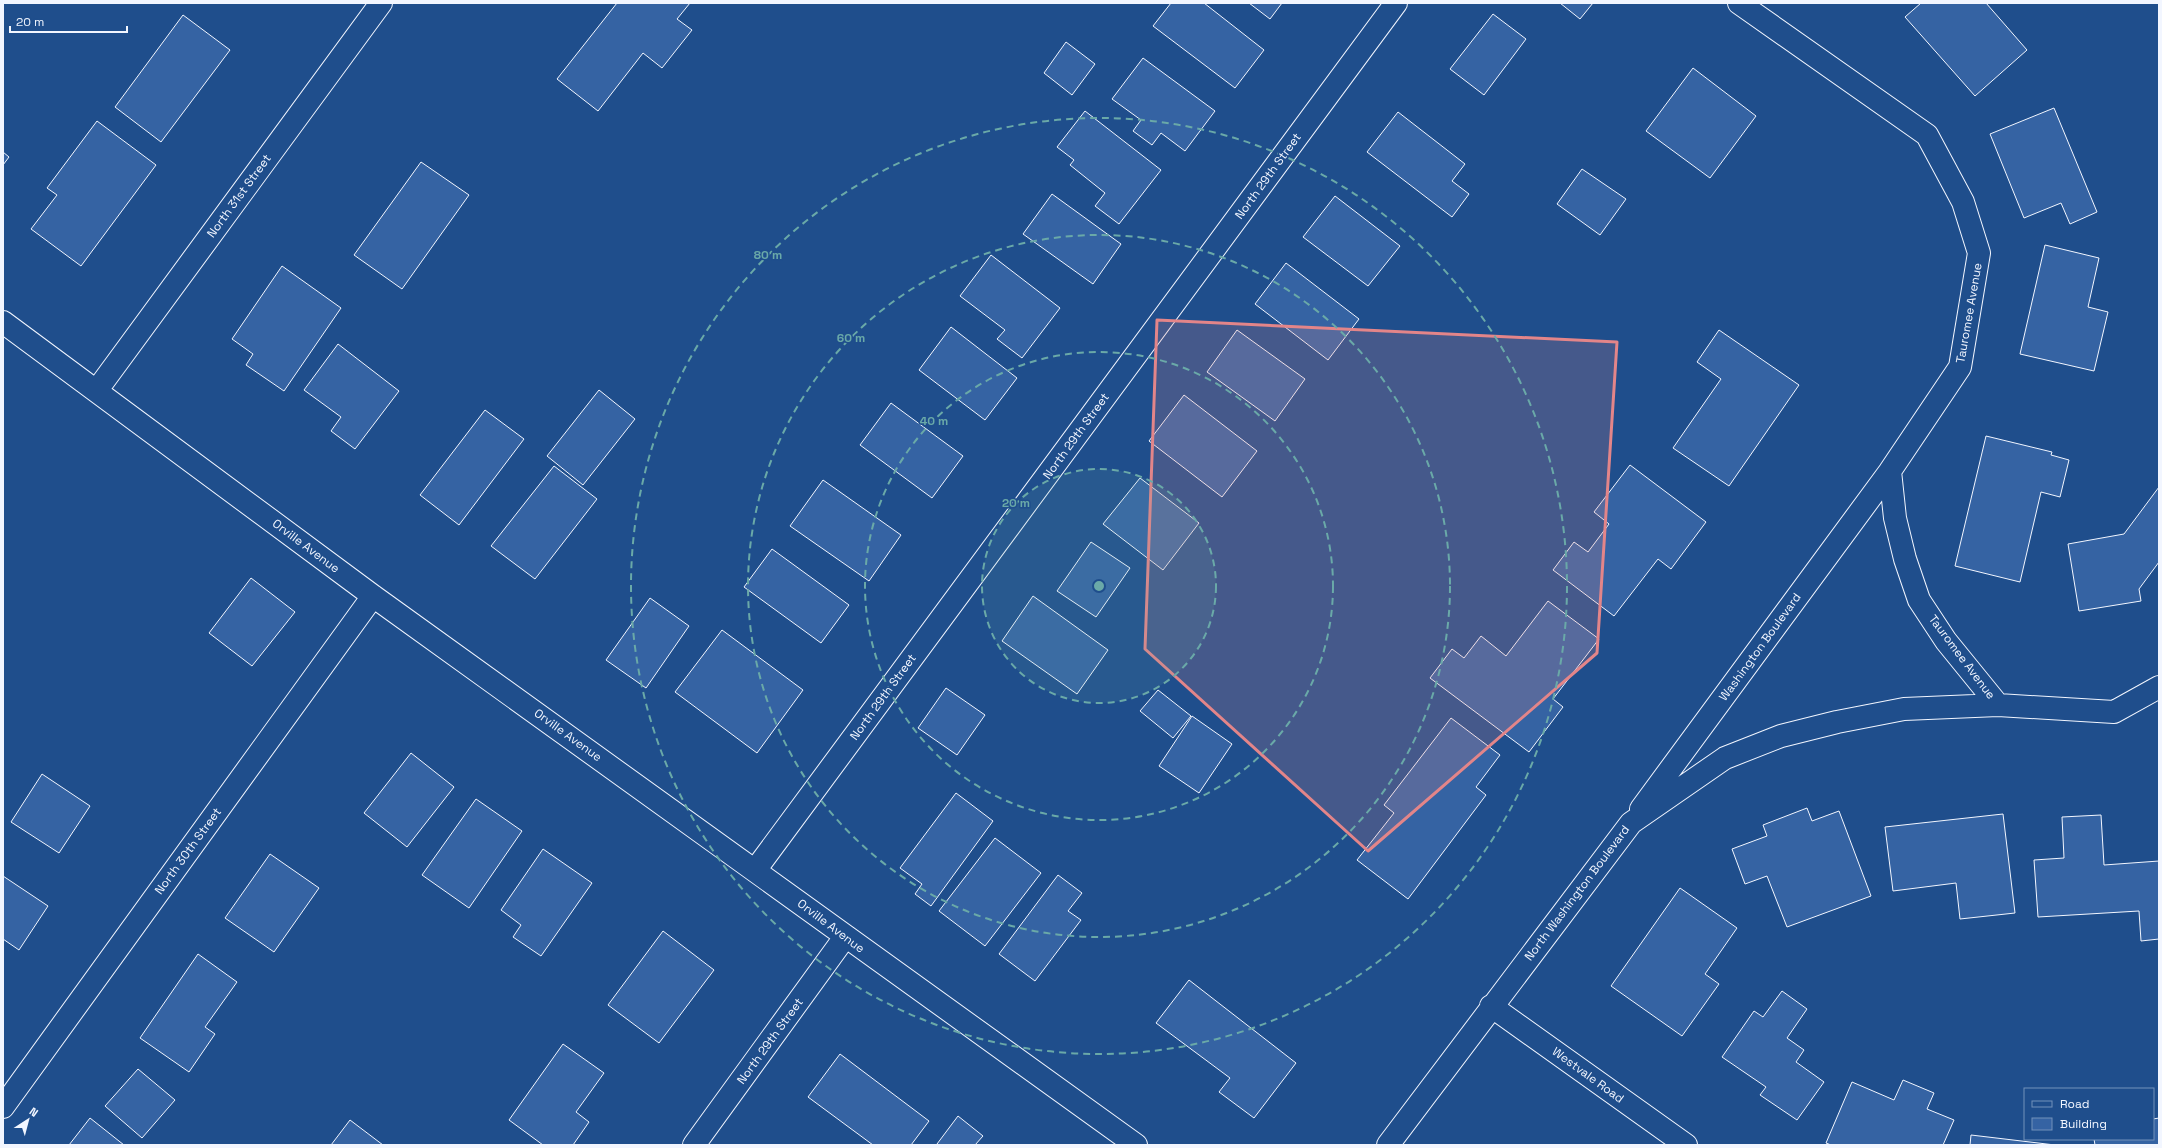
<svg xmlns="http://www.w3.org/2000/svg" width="2162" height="1148" viewBox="0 0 2162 1148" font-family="'Space Grotesk',sans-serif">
<rect width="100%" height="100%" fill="#1f4e8c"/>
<path fill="#3563a3" stroke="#f2f6ff" d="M617 3H690L677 19 692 30 662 68 643 53 598 111 557 79Z
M1171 3H1204L1264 50 1235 88 1153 26Z
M1249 3H1282L1270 19Z
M1560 3H1593L1580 19Z
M1921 3H1986L2027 50 1975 96 1905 17Z
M1493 14 1526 39 1484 95 1450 69Z
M183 15 230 50 161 142 115 107Z
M1066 42 1095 64 1072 95 1044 73Z
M1143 58 1215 111 1185 151 1161 133 1152 145 1133 131 1141 120 1112 99Z
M1693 68 1756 116 1710 178 1646 131Z
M2054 108 2097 212 2070 224 2061 203 2024 218 1990 134Z
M1085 111 1161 170 1119 224 1095 206 1105 193 1070 165 1074 160 1057 147Z
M1398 112 1465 164 1452 181 1469 194 1452 217 1367 152Z
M97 121 156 165 81 266 31 229 57 195 47 188Z
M3 152 9 157 3 165Z
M421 162 469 195 402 289 354 255Z
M1582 169 1626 199 1600 235 1557 204Z
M1052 194 1121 244 1093 284 1023 234Z
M1335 196 1400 246 1368 286 1303 237Z
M2045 245 2099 258 2088 307 2108 312 2094 371 2020 354Z
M991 255 1060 308 1022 358 997 339 1005 330 960 296Z
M1286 263 1359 319 1328 360 1255 304Z
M282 266 341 308 284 391 246 365 253 354 232 339Z
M951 327 1017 378 985 420 919 370Z
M1237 330 1305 379 1275 421 1207 372Z
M1719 330 1799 385 1729 486 1673 448 1721 379 1697 362Z
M338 344 399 391 355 449 331 431 341 417 304 390Z
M599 390 635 419 583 485 547 456Z
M1184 395 1257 451 1222 497 1149 441Z
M891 403 963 456 932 498 860 445Z
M485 410 524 439 459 525 420 495Z
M1986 436 2052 452 2051 455 2069 460 2060 497 2041 492 2020 582 1955 566Z
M1630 465 1706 522 1671 569 1658 559 1614 616 1553 570 1574 542 1588 552 1609 524 1594 512Z
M554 466 597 499 535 579 491 546Z
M1140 478 1199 523 1163 570 1103 524Z
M823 480 901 535 869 581 790 526Z
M2159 487V562L2139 589 2141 601 2079 611 2068 544 2124 534Z
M1091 542 1130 568 1096 617 1057 591Z
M772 549 849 605 821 643 744 587Z
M251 578 295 612 252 666 209 633Z
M1033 596 1108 650 1077 694 1002 641Z
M650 598 689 626 646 688 606 660Z
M1548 601 1599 639 1553 699 1563 707 1529 752 1430 678 1452 649 1464 658 1481 636 1506 656Z
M722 630 803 690 757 753 675 692Z
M946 688 985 715 957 755 918 728Z
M1158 690 1191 716 1173 738 1140 711Z
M1192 716 1232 744 1199 793 1159 766Z
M1451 718 1500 755 1476 787 1486 795 1408 899 1357 860 1394 813 1384 805Z
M411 753 454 787 407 847 364 813Z
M42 774 90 806 59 853 11 822Z
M956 793 993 821 931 906 915 894 922 884 900 868Z
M476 799 522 831 469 908 422 875Z
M1807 808 1812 821 1839 811 1871 896 1787 927 1767 876 1745 884 1732 849 1767 836 1763 825Z
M2003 814 2015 913 1960 919 1956 883 1893 891 1885 827Z
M2101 815 2104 865 2159 861V939L2141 941 2139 911 2038 917 2034 860 2064 858 2062 817Z
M995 838 1041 873 985 946 939 911Z
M543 849 592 883 541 956 513 937 521 925 501 910Z
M270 854 319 888 274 952 225 918Z
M1058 875 1082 893 1068 911 1081 920 1035 981 999 954Z
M3 876 48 906 19 950 3 939Z
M1680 888 1737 928 1705 974 1719 984 1682 1036 1611 986Z
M663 931 714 970 659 1043 608 1005Z
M198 954 237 982 205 1027 215 1034 189 1072 140 1038Z
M1189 980 1296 1063 1254 1118 1219 1092 1230 1078 1156 1023Z
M1782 991 1807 1009 1787 1038 1804 1050 1796 1062 1824 1082 1797 1120 1760 1095 1766 1087 1722 1057 1754 1011 1763 1017Z
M563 1044 604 1073 576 1112 589 1122 573 1145H543L509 1120Z
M840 1054 929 1121 911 1145H873L808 1097Z
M138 1069 175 1100 142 1138 105 1106Z
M1903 1080 1934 1093 1927 1109 1954 1120 1943 1145H1831L1826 1143 1852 1082 1894 1100Z
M958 1116 983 1136 975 1145H938L937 1144Z
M90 1118 124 1145H69Z
M2159 1118V1145H2095L2094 1139H2153V1119Z
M350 1120 383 1145H331Z
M1971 1135 2055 1145H1970Z"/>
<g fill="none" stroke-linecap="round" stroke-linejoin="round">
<g stroke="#f2f6ff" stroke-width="24">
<path id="minor" d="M1739 3 1927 135 1963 202 1979 253 1960 367 1890 471 1895 518 1905 559 1919 600 1946 641 1998 705
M3 322 373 596 1136 1145
M97 390 381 3
M1641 809 1890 471
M756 869 1396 3
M1491 1006 1686 1145
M3 1107 373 596
M694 1145 845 937
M1388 1145 1631 823 1725 758 1781 736 1837 722 1904 709 1998 705 2114 712 2159 687"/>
</g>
<use href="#minor" stroke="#1f4e8c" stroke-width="22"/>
</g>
<path fill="#e38589" fill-opacity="0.2" stroke="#e38589" stroke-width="3" stroke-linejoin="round" d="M1157 320 1617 342 1597 653 1368 851 1145 649Z"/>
<circle cx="1099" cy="586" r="117" fill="#6aa9a8" fill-opacity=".12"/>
<g fill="none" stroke="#6aa9a8" stroke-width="2" stroke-dasharray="7 5">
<circle cx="1099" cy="586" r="117"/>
<circle cx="1099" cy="586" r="234"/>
<circle cx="1099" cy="586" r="351"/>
<circle cx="1099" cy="586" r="468"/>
</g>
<g text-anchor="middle" stroke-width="3" stroke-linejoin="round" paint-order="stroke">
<g font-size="12" fill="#f2f6ff" stroke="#1f4e8c">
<text transform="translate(1268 176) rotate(-54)" y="4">North 29th Street</text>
<text transform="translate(239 196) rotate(-54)" y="4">North 31st Street</text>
<text transform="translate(1969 313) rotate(-80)" y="4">Tauromee Avenue</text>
<text transform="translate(1076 436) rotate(-54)" y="4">North 29th Street</text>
<text transform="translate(306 546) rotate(37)" y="4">Orville Avenue</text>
<text transform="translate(1760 647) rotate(-54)" y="4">Washington Boulevard</text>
<text transform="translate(1962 657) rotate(53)" y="4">Tauromee Avenue</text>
<text transform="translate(883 697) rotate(-54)" y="4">North 29th Street</text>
<text transform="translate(568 735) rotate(36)" y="4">Orville Avenue</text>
<text transform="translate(188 851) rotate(-54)" y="4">North 30th Street</text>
<text transform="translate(1577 893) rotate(-53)" y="4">North Washington Boulevard</text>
<text transform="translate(831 926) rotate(37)" y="4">Orville Avenue</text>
<text transform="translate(770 1041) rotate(-54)" y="4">North 29th Street</text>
<text transform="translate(1588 1075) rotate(36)" y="4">Westvale Road</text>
</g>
</g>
<circle cx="1099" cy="586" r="6" fill="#6aa9a8" stroke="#1f4e8c" stroke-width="2"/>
<g font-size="12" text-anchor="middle" font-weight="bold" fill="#6aa9a8" stroke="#1f4e8c" stroke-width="3" stroke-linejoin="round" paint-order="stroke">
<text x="768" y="259">80 m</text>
<text x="851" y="342">60 m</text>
<text x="934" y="425">40 m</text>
<text x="1016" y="507">20 m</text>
</g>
<rect width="2162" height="1148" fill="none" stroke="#f2f6ff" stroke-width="8"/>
<rect x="2024" y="1088" width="130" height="52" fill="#1f4e8c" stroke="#7391ba"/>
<rect x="2032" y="1101" width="20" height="6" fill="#1f4e8c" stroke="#7391ba"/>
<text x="2060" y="1108" font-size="12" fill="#f2f6ff">Road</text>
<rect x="2032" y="1118" width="20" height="12" fill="#3563a3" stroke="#7391ba"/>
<text x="2060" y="1128" font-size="12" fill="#f2f6ff">Building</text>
<g transform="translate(28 1120) rotate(36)" stroke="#1f4e8c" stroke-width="3" paint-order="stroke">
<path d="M0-3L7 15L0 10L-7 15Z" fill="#f2f6ff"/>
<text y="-6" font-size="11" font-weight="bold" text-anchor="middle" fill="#f2f6ff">N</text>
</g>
<path d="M10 26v6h117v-6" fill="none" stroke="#f2f6ff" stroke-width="2"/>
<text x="16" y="26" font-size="12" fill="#f2f6ff" stroke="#1f4e8c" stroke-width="3" paint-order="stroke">20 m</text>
</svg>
